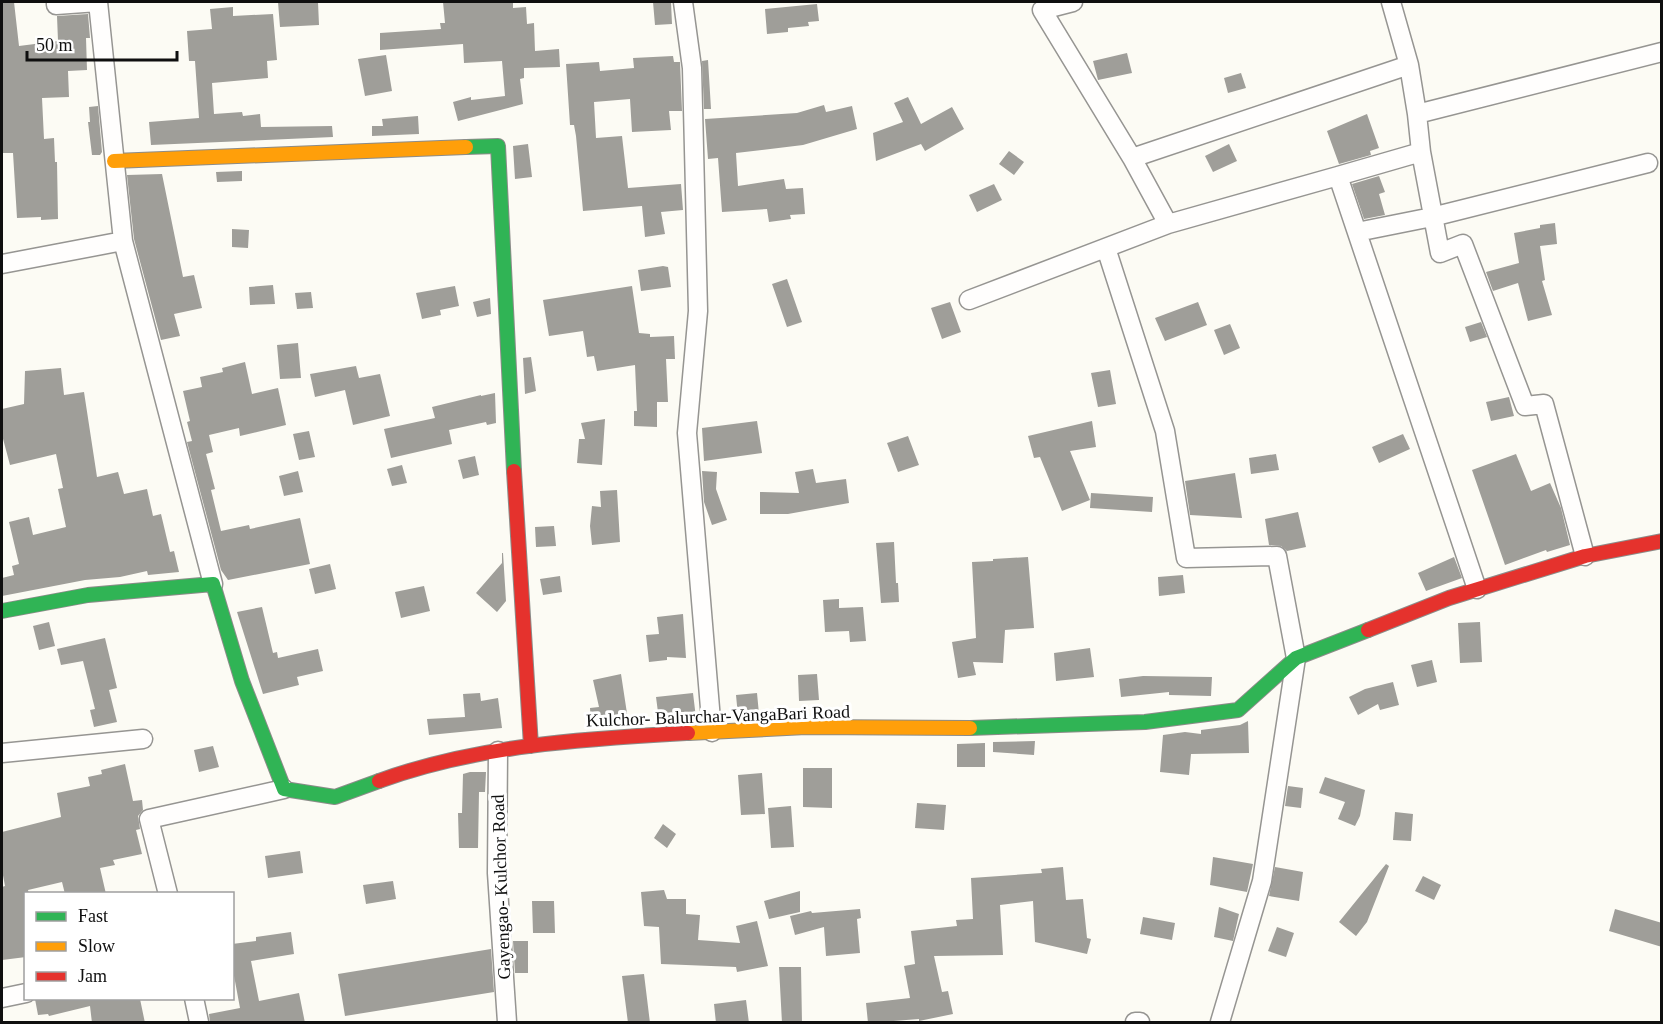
<svg xmlns="http://www.w3.org/2000/svg" width="1663" height="1024" viewBox="0 0 1663 1024" font-family="Georgia,serif">
<rect width="100%" height="100%" fill="#fcfbf4"/>
<path fill="#9f9e99" d="M2 2H14L19 46 58 41 57 16 88 14 90 38H86L87 70 68 71 69 97 42 98 44 139 54 138 55 162H57L58 219 41 220V217L17 218 13 153H3Z
M278 2H318L319 25 280 27Z
M443 2H513V8L526 7 527 24 534 23 535 51 559 49 560 67 524 68V78L520 79 523 104 458 121 453 102 471 97V100L505 96 502 61 464 63 463 44 380 50V33L441 29 440 23H445Z
M653 2H671L672 24 655 25Z
M817 4 819 21 808 22 809 26 788 28V32L767 34 765 9Z
M233 7V16L273 14 277 60 267 61 268 78 212 83 214 114 242 112 243 116 260 114 261 127 332 126 333 137 151 145 149 122 199 118 195 61H189L187 31 212 29 210 9Z
M1127 53 1132 73 1098 80 1093 61Z
M386 55 392 91 365 96 358 59Z
M673 56 674 62H680L682 111H669L671 130 632 132 630 99 594 102 596 138 622 136 628 188 681 184 683 210 661 212 665 234 645 237 642 206 583 211 576 136 574 125H570L566 64 599 62 600 71 634 68 633 58Z
M708 60 711 109H704L702 61Z
M1241 73 1246 88 1228 93 1224 78Z
M908 97 921 124 952 107 964 129 925 151 921 144 876 161 873 133 903 122 894 103Z
M824 105 826 112 852 106 857 129 803 145 736 153 738 186 784 179 786 189 803 188 805 214 790 215 791 219 769 222 767 209 722 212 718 158 708 159 705 119 797 113Z
M98 106 102 152 100 155H92L88 122H90L89 107Z
M1367 114 1379 148 1370 151 1371 155 1339 164 1327 131Z
M418 116 419 134 372 136V126H383L382 119Z
M528 144 532 177 515 179 513 146Z
M1229 144 1237 161 1213 172 1205 156Z
M1009 151 1024 162 1014 175 999 164Z
M242 171V181L217 182 216 172Z
M162 174 183 277 194 275 202 308 174 314 180 336 161 340 134 239 127 175Z
M1379 176 1385 192 1379 194 1385 215 1364 219 1352 184Z
M994 184 1002 200 977 212 969 195Z
M1555 223 1557 244 1540 246 1545 280 1542 281 1552 315 1528 321 1518 283 1493 291 1486 272 1519 263 1514 233 1540 228V225Z
M232 229 249 230 248 248 232 247Z
M663 266 668 267 671 287 641 291 638 270Z
M787 279 802 322 787 327 772 284Z
M273 285 275 304 250 305 249 287Z
M455 286 459 306 440 310 441 315 422 319 416 293Z
M632 286 639 333 650 334V337L674 336 675 359H666L668 402H657V427L634 426V411H637L635 365 597 371 594 356 587 357 583 331 549 336 543 300Z
M311 292 313 308 297 309 295 293Z
M490 298 491 314 477 317 473 302Z
M950 302 961 332 942 339 931 308Z
M1198 302 1207 325 1165 341 1155 318Z
M1481 322 1487 337 1470 342 1465 327Z
M1230 324 1240 348 1224 355 1214 330Z
M298 343 301 378 280 379 277 345Z
M531 357 536 391 525 394 523 358Z
M245 362 252 394 278 388 286 425 240 436 239 428 209 435 213 452 206 454 215 489 211 490 221 531 249 525 250 529 300 518 310 564 228 580 221 570 187 442 192 441 187 422 190 421 183 391 202 387 200 377 223 372 222 368Z
M356 366 359 378 380 374 390 416 353 425 345 390 315 397 310 374Z
M61 368 64 395 84 392 97 477 118 472 124 494 147 489 153 516 161 514 170 552 174 551 179 572 148 575 147 571 120 577 85 580 2 596V578L14 575 12 566 19 564 9 522 29 517 33 535 66 527 58 489 63 488 56 454 10 465 2 435V409L24 404 25 371Z
M1110 370 1116 404 1098 407 1091 373Z
M495 393 496 423 487 425 486 422 449 430 452 444 391 458 384 429 435 418 432 407 481 395V396Z
M1509 397 1514 416 1491 421 1486 402Z
M605 419 602 465 577 463 579 439H585L581 423Z
M757 421 762 453 704 461 702 428Z
M1092 421 1096 447 1070 451 1090 500 1062 511 1040 457 1034 458 1028 436Z
M309 431 315 457 299 460 293 434Z
M1403 434 1410 449 1379 463 1372 447Z
M908 436 919 465 898 472 887 443Z
M1276 454 1279 470 1251 474 1249 458Z
M1516 454 1531 491 1550 483 1561 508 1570 545 1547 552 1546 550 1505 565 1472 470Z
M475 456 479 475 463 479 458 460Z
M402 465 407 483 392 486 387 469Z
M813 469 816 483 846 479 849 503 788 514H760V492L799 493 795 472Z
M298 471 303 492 284 496 279 476Z
M702 471 717 472 716 489 727 520 712 525 704 502Z
M1235 473 1242 518 1190 515 1185 481Z
M617 490 620 542 592 545 590 526 592 506 601 507 600 491Z
M1091 493 1153 497 1152 512 1090 508Z
M1298 512 1306 547 1287 551 1281 546 1269 545 1265 519Z
M554 526 556 546 536 547 535 527Z
M894 542 896 583H898L899 602 881 603 876 543Z
M502 553H503L506 601 497 612 476 593 502 563Z
M1028 557 1034 628 1005 630 1003 663 973 662 976 675 958 678 952 642 976 638 972 562 993 561V559Z
M1454 557 1462 578 1426 591 1418 573Z
M330 564 336 589 315 594 309 569Z
M1183 575 1185 593 1159 596 1158 577Z
M560 576 562 592 543 595 540 579Z
M424 586 430 611 401 618 395 592Z
M839 599V608L863 607 866 641 850 642 849 631 825 632 823 600Z
M262 607 273 653 277 652 278 658 318 649 323 671 297 677 299 685 263 694 237 612Z
M683 614 686 658 667 657V660L649 662 646 635 659 634 657 617Z
M49 622 55 646 39 650 33 626Z
M1480 622 1482 662 1460 663 1458 623Z
M105 638 117 688 109 690 117 722 94 727 90 710 95 709 83 661 61 665 57 649Z
M1090 648 1094 677 1056 681 1054 653Z
M1432 660 1437 682 1417 687 1411 665Z
M621 674 628 720 591 723 590 708 599 707 593 680Z
M817 674 819 700 799 701 798 675Z
M1143 676 1212 677 1211 696 1169 695V692L1121 697 1119 679Z
M1393 682 1399 705 1380 710 1378 704 1358 715 1349 697 1365 689Z
M480 693 481 701 498 698 502 728 429 735 427 719 465 717 463 694Z
M693 693 696 718 659 720 656 697Z
M757 693 759 714 738 716 736 695Z
M1248 721 1249 753 1191 754 1189 775 1160 772 1163 735 1185 732 1201 734V730L1240 725Z
M1035 741 1034 755 993 752V742Z
M985 743V767H957V744Z
M213 746 219 767 199 772 194 750Z
M125 764 133 801 142 800 143 810 138 816 140 829 136 830 142 854 113 860 115 865 100 868 106 894H65L62 882 28 890 29 894H26V957L2 960V887L5 886 2 870V832L61 817 57 793 90 786 88 777 102 774 101 770Z
M803 768H832V808L803 807Z
M470 772H486L485 792H479L478 848H459L458 813H462L463 774Z
M762 773 765 814 741 815 738 775Z
M1325 777 1365 790 1360 816 1355 826 1338 819 1345 802 1319 793Z
M1288 786 1303 788 1301 808 1285 806Z
M917 803 946 805 944 830 915 828Z
M791 806 794 847 771 848 768 808Z
M1395 812 1413 814 1411 841 1393 840Z
M663 824 676 834 667 848 654 838Z
M300 851 303 873 268 878 265 856Z
M1213 857 1253 864 1247 892 1210 885Z
M1386 864 1389 866 1367 922 1356 936 1339 922Z
M1063 867 1066 900 1083 899 1087 938 1091 939 1087 954 1035 942 1033 901 1000 905 1003 955 934 956 942 992 948 991 953 1014 919 1021V1019L868 1023 866 1003 910 998 904 966 915 964 911 931 957 926 956 920 973 919 971 878 1042 873 1041 869Z
M1275 867 1303 872 1299 901 1269 896Z
M1423 876 1441 885 1434 900 1415 891Z
M393 881 396 899 366 904 363 885Z
M664 890 667 899H686V914L700 915 698 940 740 943 736 926 757 921 768 966 737 972 736 967 661 964 659 927 644 926 641 892Z
M800 891V912L769 919 764 901Z
M532 901H554L555 933H533Z
M1219 907 1239 914 1233 941 1214 937Z
M860 909 861 918 857 919 860 953 826 956 824 927 795 935 790 916 811 911 812 913Z
M1615 909 1662 923V947L1609 931Z
M1143 917 1175 923 1172 940 1140 934Z
M1277 927 1294 933 1286 957 1268 951Z
M291 932 294 954 251 961 259 1001 299 993 305 1023H210L209 1014 240 1008 232 965V944L256 941V937Z
M513 941H528V973H515Z
M491 949 494 992 345 1016 338 974Z
M779 967H801L802 1023H782Z
M644 974 650 1023H628L622 976Z
M35 999H140L145 1023H92L90 1006 49 1016 48 1014 38 1015Z
M746 1000 749 1023H716L714 1004Z"/>
<g fill="none" stroke-linecap="round" stroke-linejoin="round">
<g stroke="#969592" stroke-width="21">
<path id="street" d="M56 2V5L98 2 123 241
M683 2 692 68 698 311 687 433 712 732
M1391 2 1409 65
M1421 152 1440 253 1463 244 1525 406 1544 404 1585 556
M1132 158 1409 65 1417 114
M1338 176 1421 152 1417 114 1662 52
M1168 224 1338 176 1477 589
M1357 232 1432 217 1648 163
M1106 248 1165 431 1186 558 1277 556 1296 658 1262 881 1220 1022
M2 264 123 241 213 584
M969 300 1168 224 1132 158 1042 10 1073 2
M498 751 497 873 507 1022
M2 753 143 739
M168 894 149 819 284 789
M2 998 26 993
M194 998 199 1022
M1135 1022H1140"/>
</g>
<g stroke="#8c8c89" stroke-width="16">
<path id="fast" d="M466 147 498 146 514 471
M2 611 88 595 213 584 242 681 284 789 335 797 379 781
M970 728 1145 722 1238 710 1296 658 1368 630"/>
</g>
<g stroke="#8c8c89" stroke-width="16">
<path id="slow" d="M114 161 466 147
M688 733 806 727 970 728"/>
</g>
<g stroke="#8c8c89" stroke-width="16">
<path id="jam" d="M514 471 531 746
M1368 630 1449 598 1585 556 1662 541
M379 781C477 745 584 739 688 733"/>
</g>
<use href="#street" stroke="#fffefd" stroke-width="18"/>
<use href="#fast" stroke="#30b455" stroke-width="14"/>
<use href="#slow" stroke="#ff9f0a" stroke-width="14"/>
<use href="#jam" stroke="#e5322d" stroke-width="14"/>
</g>
<g text-anchor="middle" stroke-width="6" stroke-linejoin="round" paint-order="stroke">
<g font-size="18" fill="#0f0f0f" stroke="#fff">
<text transform="translate(718 716) rotate(-2)" y="6">Kulchor- Balurchar-VangaBari Road</text>
<text transform="translate(501 887) rotate(-92)" y="6">Gayengao- Kulchor Road</text>
</g>
</g>
<rect width="1663" height="1024" fill="none" stroke="#0f0f0f" stroke-width="6"/>
<rect x="24" y="892" width="210" height="108" fill="#ffffff" stroke="#9f9f9f" stroke-width="1.5"/>
<rect x="36" y="912" width="30" height="9" fill="#30b455" stroke="#9f9f9f" stroke-width="1.5"/>
<text x="78" y="922" font-size="18" fill="#0f0f0f">Fast</text>
<rect x="36" y="942" width="30" height="9" fill="#ff9f0a" stroke="#9f9f9f" stroke-width="1.5"/>
<text x="78" y="952" font-size="18" fill="#0f0f0f">Slow</text>
<rect x="36" y="972" width="30" height="9" fill="#e5322d" stroke="#9f9f9f" stroke-width="1.5"/>
<text x="78" y="982" font-size="18" fill="#0f0f0f">Jam</text>
<path d="M27 51v9h150v-9" fill="none" stroke="#0f0f0f" stroke-width="3"/>
<text x="36" y="51" font-size="18" fill="#0f0f0f" stroke="#ffffff" stroke-width="4.5" paint-order="stroke">50 m</text>
</svg>
